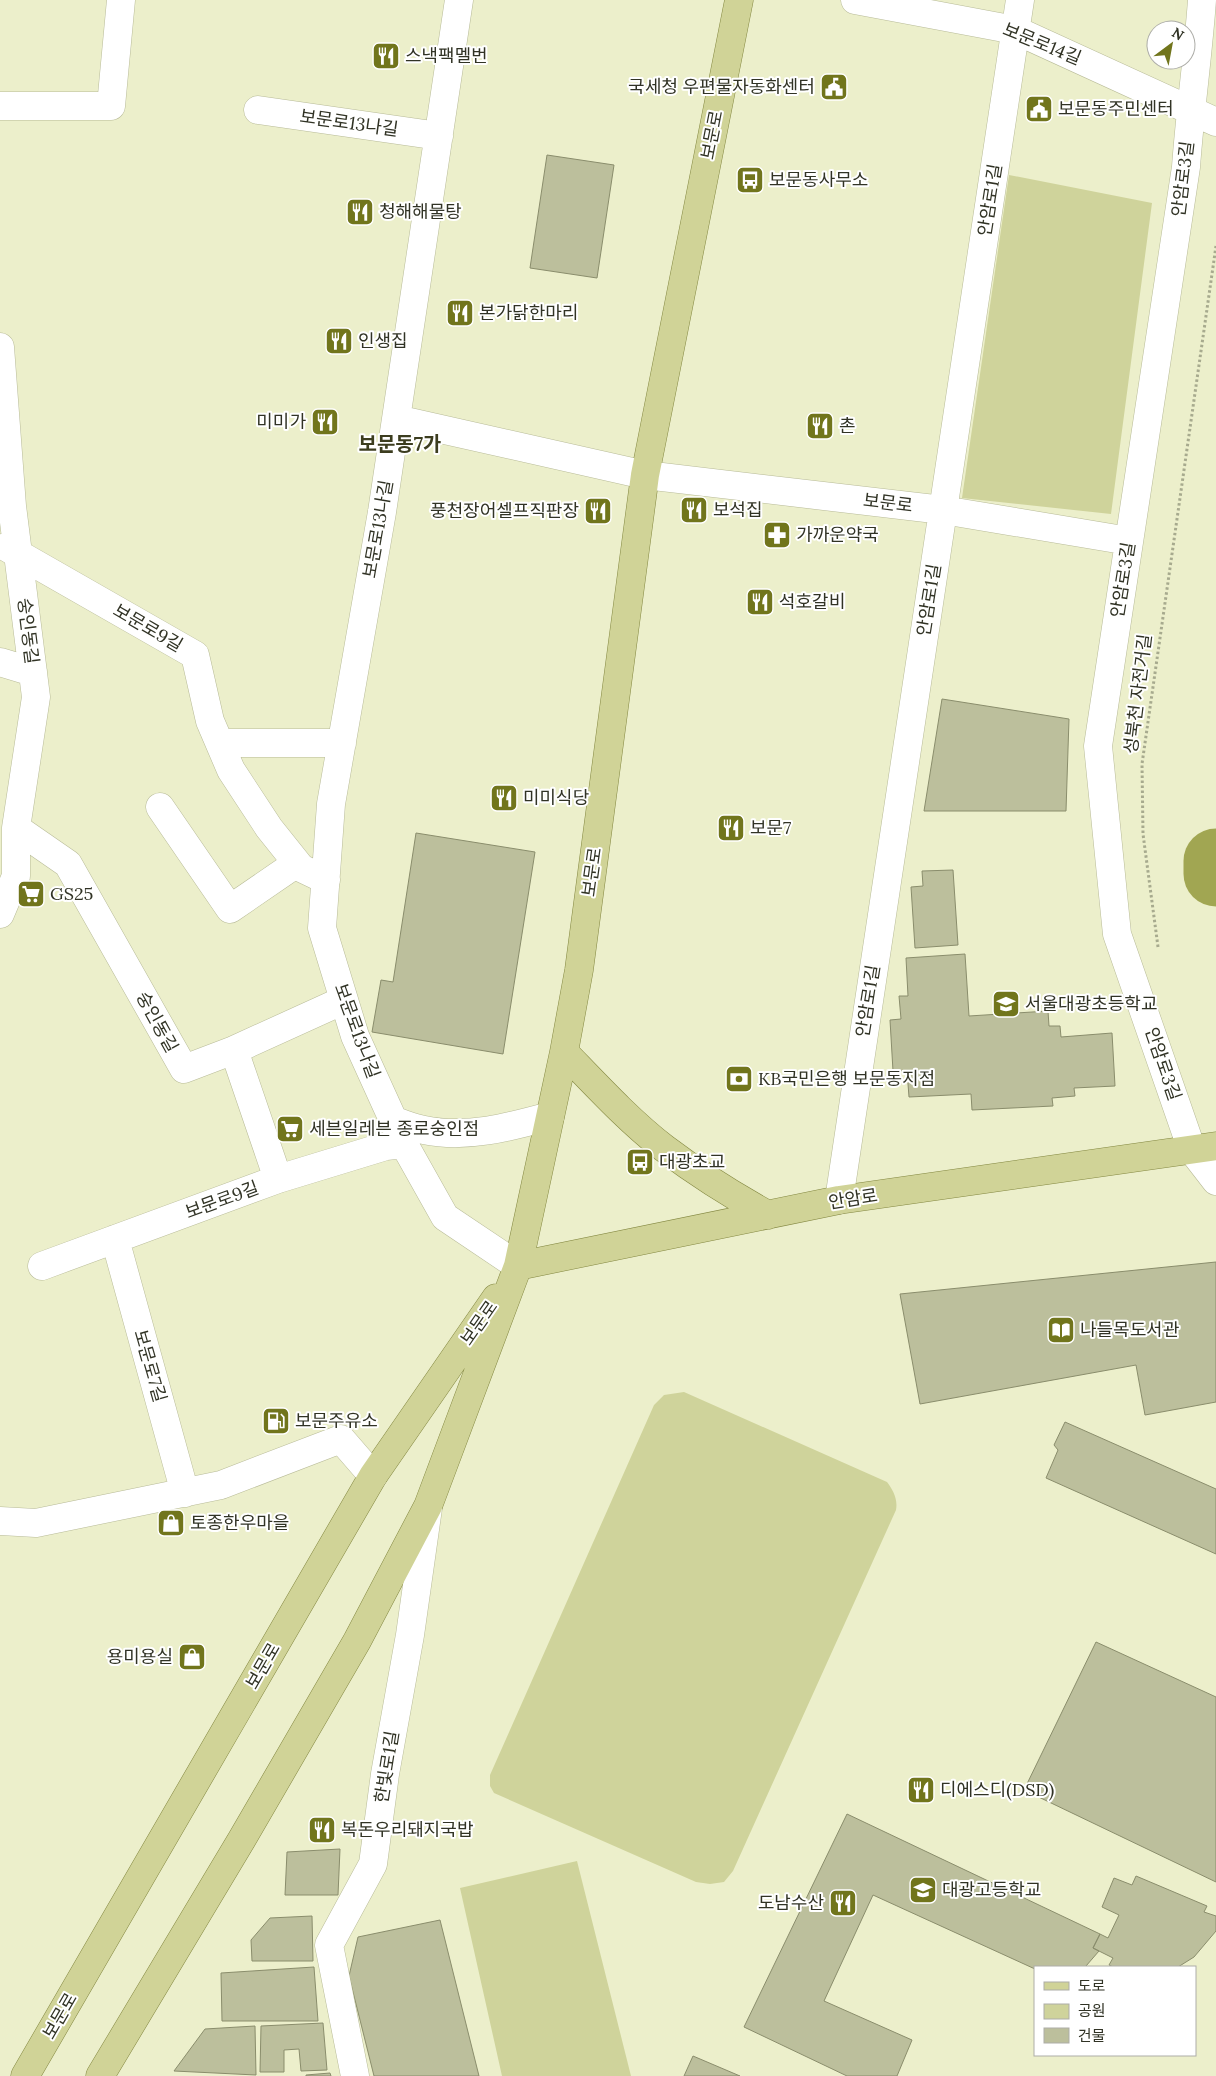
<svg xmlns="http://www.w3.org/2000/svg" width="1216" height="2076" viewBox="0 0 1216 2076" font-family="Lora,'Noto Sans KR',serif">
<rect width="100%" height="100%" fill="#ecefcb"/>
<path fill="#cfd39b" d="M1009 175 1152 203 1111 514 962 498Z
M684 1392 887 1482C893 1490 898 1499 896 1510L733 1871 724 1882 710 1884 696 1882 494 1793 490 1786V1775L654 1405 664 1395Z
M577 1861 631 2076H502L460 1888Z"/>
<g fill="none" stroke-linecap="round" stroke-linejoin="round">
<path stroke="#a1a652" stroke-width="65" d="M1216 861V874"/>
</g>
<path fill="#bcbf9c" stroke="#8a8d6c" d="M547 155 614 165 597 278 530 268Z
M942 699 1069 719 1066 811H924Z
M416 833 535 852 503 1054 372 1032 381 980 393 982Z
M953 870 958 945 915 948 911 887 923 886 922 871Z
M965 954 969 1016 1048 1011 1049 1026H1060L1061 1037 1112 1033 1115 1086 1074 1088 1075 1096 1052 1098 1053 1106 972 1110 971 1094 909 1097 907 1071H893L890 1020 901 1019 899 996H908L906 958Z
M1216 1262V1402L1145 1415 1136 1365 920 1404 900 1294Z
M1065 1422 1216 1489V1554L1046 1478 1058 1450 1054 1445Z
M1096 1642 1216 1697V1882L1024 1790Z
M847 1814 1100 1934 1093 1948 1099 1951 1086 1966 1089 1967H1035V1969L873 1895 824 2001 912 2040 897 2076H847L744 2027Z
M340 1849 338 1895H285L287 1852Z
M1136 1876 1207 1906 1204 1912 1216 1916V1931L1194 1957 1178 1967H1113L1109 1965 1113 1958 1093 1948 1100 1934 1108 1938 1119 1915 1102 1907 1114 1878 1132 1885Z
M312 1916 313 1961H252L251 1940 270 1918Z
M440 1920 479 2076H374L349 1976 358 1937Z
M314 1967 318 2021H222L221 1973Z
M323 2023 327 2070 301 2071 299 2049 284 2050V2072H260L261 2026Z
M255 2026 256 2075 174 2071 205 2029Z
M693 2056 740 2076H684Z
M330 2073 331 2076H306V2075Z"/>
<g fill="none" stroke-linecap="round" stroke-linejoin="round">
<g stroke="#b8bb98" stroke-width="29">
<path id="minor" d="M459 0 382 512 331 804 322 928 355 1036 404 1144 445 1217 518 1266
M855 0 1015 30 1216 122
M1202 0C1198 56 1190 111 1186 167L1098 746 1117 934 1192 1150 1216 1181
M0 106H111L121 0
M258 110 439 136
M0 347 12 506 36 697 16 828V876L0 914
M396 419 645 475 943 510 1129 541
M6 547 195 655 210 721 231 770 269 828 301 868 326 880
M0 662 33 672
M220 743H342
M160 807 230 909 297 863
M16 828 68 864 184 1069 234 1050 278 1179
M234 1050 344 1000
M394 1121C404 1124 414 1128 424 1130 466 1139 510 1127 550 1116
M839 1200 1020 0
M115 1239 185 1493
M42 1266 278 1179 386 1146 404 1144
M0 1521 36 1523 221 1485 341 1439 373 1476
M355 2076 329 1945 373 1864 385 1774 410 1635 428 1508"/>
</g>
<g stroke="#848842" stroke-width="29">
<path id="major" d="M564 1052C596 1085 628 1120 664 1148 697 1173 732 1195 768 1215
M518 1266 839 1200 1216 1146
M25 2076 373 1476 496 1298
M100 2076 242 1839 357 1641 428 1506 518 1266 564 1052 579 970 645 475 739 0"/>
</g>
<path stroke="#a7aa8e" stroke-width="3" stroke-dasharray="2.5 2.5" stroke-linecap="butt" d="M1158 947 1143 834 1142 764 1216 246"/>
<use href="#minor" stroke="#fff" stroke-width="28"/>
<use href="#major" stroke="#d0d397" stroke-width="28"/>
</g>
<defs>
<g id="restaurant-square" transform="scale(1.4375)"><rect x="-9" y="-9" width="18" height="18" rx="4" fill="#71751c" stroke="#fff"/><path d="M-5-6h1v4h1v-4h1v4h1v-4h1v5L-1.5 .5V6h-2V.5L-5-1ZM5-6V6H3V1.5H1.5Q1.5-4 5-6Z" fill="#fff"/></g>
<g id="civic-square" transform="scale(1.4375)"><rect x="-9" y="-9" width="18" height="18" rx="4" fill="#71751c" stroke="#fff"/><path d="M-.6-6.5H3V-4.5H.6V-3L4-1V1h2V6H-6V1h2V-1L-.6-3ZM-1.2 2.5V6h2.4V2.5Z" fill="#fff"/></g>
<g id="bus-square" transform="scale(1.4375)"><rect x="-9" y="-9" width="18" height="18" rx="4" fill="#71751c" stroke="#fff"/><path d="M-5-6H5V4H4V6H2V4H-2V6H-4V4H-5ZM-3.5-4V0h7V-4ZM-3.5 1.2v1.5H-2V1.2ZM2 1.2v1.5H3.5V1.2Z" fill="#fff"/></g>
<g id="pharmacy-square" transform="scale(1.4375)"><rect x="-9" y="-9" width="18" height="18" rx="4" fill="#71751c" stroke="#fff"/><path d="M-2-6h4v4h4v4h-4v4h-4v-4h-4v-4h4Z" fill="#fff"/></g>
<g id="supermarket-square" transform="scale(1.4375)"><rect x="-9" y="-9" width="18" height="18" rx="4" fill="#71751c" stroke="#fff"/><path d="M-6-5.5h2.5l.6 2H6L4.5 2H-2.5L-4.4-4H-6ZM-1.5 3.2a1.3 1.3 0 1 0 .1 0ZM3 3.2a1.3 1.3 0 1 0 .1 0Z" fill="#fff"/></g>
<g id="school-square" transform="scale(1.4375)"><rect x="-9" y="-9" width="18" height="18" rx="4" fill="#71751c" stroke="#fff"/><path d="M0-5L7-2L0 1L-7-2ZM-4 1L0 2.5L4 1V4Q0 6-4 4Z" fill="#fff"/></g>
<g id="bank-square" transform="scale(1.4375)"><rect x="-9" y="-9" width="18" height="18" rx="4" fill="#71751c" stroke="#fff"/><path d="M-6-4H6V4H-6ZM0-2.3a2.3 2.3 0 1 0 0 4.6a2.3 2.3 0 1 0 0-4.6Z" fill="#fff"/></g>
<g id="library-square" transform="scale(1.4375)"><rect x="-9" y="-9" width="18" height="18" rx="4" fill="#71751c" stroke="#fff"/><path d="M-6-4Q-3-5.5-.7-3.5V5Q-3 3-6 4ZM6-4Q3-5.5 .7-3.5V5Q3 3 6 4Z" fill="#fff"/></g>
<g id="fuel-square" transform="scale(1.4375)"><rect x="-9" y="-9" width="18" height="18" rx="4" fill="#71751c" stroke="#fff"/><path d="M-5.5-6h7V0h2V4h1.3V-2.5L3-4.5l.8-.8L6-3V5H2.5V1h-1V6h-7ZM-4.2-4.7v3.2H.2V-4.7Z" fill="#fff"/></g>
<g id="shop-square" transform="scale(1.4375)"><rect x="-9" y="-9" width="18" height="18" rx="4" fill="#71751c" stroke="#fff"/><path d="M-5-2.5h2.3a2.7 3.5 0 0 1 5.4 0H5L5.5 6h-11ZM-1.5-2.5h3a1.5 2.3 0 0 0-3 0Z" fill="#fff"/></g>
</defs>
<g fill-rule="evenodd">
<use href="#restaurant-square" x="386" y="56"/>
<use href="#civic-square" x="834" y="87"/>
<use href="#civic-square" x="1039" y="109"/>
<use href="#bus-square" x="750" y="180"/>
<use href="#restaurant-square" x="360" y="212"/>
<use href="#restaurant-square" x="460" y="313"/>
<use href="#restaurant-square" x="339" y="341"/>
<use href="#restaurant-square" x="325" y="422"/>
<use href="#restaurant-square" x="820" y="426"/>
<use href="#restaurant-square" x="694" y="510"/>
<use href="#restaurant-square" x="598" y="511"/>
<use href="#pharmacy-square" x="777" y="535"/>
<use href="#restaurant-square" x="760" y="602"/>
<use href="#restaurant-square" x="504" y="798"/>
<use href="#restaurant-square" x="731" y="828"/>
<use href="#supermarket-square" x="31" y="894"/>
<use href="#school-square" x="1006" y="1004"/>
<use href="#bank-square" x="739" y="1079"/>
<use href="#supermarket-square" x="290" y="1129"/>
<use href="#bus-square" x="640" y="1162"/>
<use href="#library-square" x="1061" y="1330"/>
<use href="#fuel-square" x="276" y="1421"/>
<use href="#shop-square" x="171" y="1523"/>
<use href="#shop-square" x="192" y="1657"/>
<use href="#restaurant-square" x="921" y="1790"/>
<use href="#restaurant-square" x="322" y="1830"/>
<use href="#school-square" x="923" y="1890"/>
<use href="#restaurant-square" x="843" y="1903"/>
</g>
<g text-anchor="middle" stroke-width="4" stroke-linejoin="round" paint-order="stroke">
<g font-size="18" fill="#313325" stroke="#fff">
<text transform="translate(1042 44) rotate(22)" y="6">보문로14길</text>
<text transform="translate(349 123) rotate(8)" y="6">보문로13나길</text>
<text transform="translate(712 135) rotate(-79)" y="6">보문로</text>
<text transform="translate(1183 179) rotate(-83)" y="6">안암로3길</text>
<text transform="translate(990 200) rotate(-81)" y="6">안암로1길</text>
<text transform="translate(888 503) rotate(7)" y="6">보문로</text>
<text transform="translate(378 529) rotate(-80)" y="6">보문로13나길</text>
<text transform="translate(1123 580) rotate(-81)" y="6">안암로3길</text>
<text transform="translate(929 600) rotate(-81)" y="6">안암로1길</text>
<text transform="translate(148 628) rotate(30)" y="6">보문로9길</text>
<text transform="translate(28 631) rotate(83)" y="6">숭인동길</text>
<text transform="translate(1138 694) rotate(-83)" y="6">성북천 자전거길</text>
<text transform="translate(592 872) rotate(-82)" y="6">보문로</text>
<text transform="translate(868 1001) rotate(-81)" y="6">안암로1길</text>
<text transform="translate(157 1022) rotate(61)" y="6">숭인동길</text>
<text transform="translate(357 1031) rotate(70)" y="6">보문로13나길</text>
<text transform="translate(1163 1064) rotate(71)" y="6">안암로3길</text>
<text transform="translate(853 1199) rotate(-9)" y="6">안암로</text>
<text transform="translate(222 1200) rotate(-20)" y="6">보문로9길</text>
<text transform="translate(479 1323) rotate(-55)" y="6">보문로</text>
<text transform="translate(150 1366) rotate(74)" y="6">보문로7길</text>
<text transform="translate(263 1666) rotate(-60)" y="6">보문로</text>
<text transform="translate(387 1767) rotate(-81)" y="6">한빛로1길</text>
<text transform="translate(60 2016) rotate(-60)" y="6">보문로</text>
</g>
<g font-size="18" fill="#313325" stroke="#fff" text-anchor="start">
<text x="405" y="62">스낵팩멜번</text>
<text x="815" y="93" text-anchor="end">국세청 우편물자동화센터</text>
<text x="1058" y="115">보문동주민센터</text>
<text x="769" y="186">보문동사무소</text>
<text x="379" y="218">청해해물탕</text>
<text x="479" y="319">본가닭한마리</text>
<text x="358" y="347">인생집</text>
<text x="306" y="428" text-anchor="end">미미가</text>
<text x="839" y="432">촌</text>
<text x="713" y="516">보석집</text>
<text x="579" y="517" text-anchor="end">풍천장어셀프직판장</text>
<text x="796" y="541">가까운약국</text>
<text x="779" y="608">석호갈비</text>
<text x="523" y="804">미미식당</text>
<text x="750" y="834">보문7</text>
<text x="50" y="900">GS25</text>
<text x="1025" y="1010">서울대광초등학교</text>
<text x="758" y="1085">KB국민은행 보문동지점</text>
<text x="309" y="1135">세븐일레븐 종로숭인점</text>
<text x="659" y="1168">대광초교</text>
<text x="1080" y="1336">나들목도서관</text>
<text x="295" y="1427">보문주유소</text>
<text x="190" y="1529">토종한우마을</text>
<text x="173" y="1663" text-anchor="end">용미용실</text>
<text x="940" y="1796">디에스디(DSD)</text>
<text x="341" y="1836">복돈우리돼지국밥</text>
<text x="942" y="1896">대광고등학교</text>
<text x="824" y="1909" text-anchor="end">도남수산</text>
</g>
<g font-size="20" font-weight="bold" fill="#3c3d1f" stroke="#fff">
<text x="400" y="451">보문동7가</text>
</g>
</g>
<rect x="1034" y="1966" width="162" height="90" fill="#ffffff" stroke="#adada8"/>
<rect x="1044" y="1982" width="25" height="8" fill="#d0d397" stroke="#adada8"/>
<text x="1078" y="1991" font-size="15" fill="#313325">도로</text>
<rect x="1044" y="2004" width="25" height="15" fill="#cfd39b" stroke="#adada8"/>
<text x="1078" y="2016" font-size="15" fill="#313325">공원</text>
<rect x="1044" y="2028" width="25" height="15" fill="#bcbf9c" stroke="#adada8"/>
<text x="1078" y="2041" font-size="15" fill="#313325">건물</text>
<g transform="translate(1171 45) rotate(32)"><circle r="24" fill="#ffffff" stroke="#adada8"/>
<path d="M0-4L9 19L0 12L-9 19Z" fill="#71751c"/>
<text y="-8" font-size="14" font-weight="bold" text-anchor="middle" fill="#313325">N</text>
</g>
</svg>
